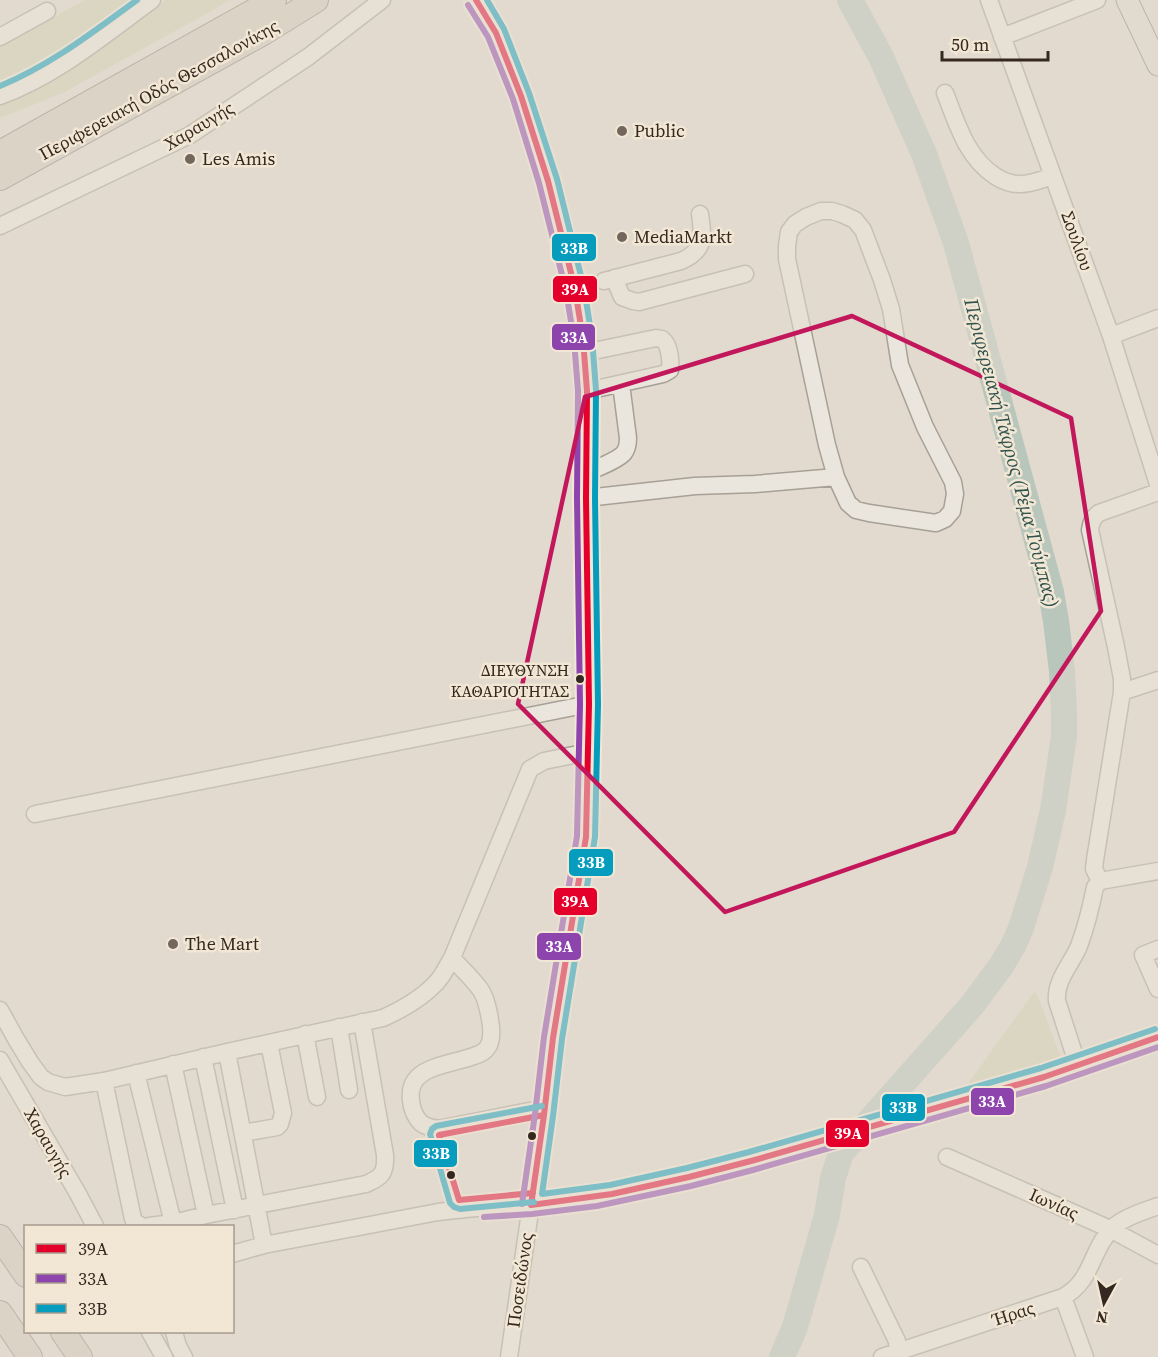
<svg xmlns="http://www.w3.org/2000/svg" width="1158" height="1357" viewBox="0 0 1158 1357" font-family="'Source Serif 4',serif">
<rect width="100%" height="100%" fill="#e2dace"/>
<path fill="#d2d0b2" d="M85 0H139C93 33 52 63 0 86V47Z
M166 0H231L63 93 0 118V105C60 78 113 37 166 0Z
M1034 992 1037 994 1061 1058 967 1085Z"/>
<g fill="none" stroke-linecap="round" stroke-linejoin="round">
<path stroke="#b9c6bc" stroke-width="26" d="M782 1357 795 1327 827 1215 833 1178 841 1153 973 1004 1001 966 1013 946 1021 928 1040 867 1053 810 1064 736V712L1062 671 1056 621 1051 592 956 243 924 154 881 57 850 0"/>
<g stroke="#a7a096" stroke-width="19">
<path id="minor" d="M476 0 496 33 521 96 548 181 575 289 583 339 587 391 586 498 589 704 586 837 553 1038 544 1115 509 1357
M989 0 1111 336 1158 484
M0 37 47 11
M1002 37 1097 0
M945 93C957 123 966 157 995 176 1003 181 1011 185 1021 184 1032 184 1043 179 1053 176
M0 96C57 75 104 35 152 0
M0 226 190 135 308 57 382 0
M614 278 622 297 633 301 639 302 745 274
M604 281 681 261C706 250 703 237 700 214
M1111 336 1158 318
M584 353 656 338C658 339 660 338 662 339 670 344 671 363 670 370L663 374 587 391
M586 473C596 468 617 461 624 453 627 449 628 444 628 438L621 384
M586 498 695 486 755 484 836 477 827 445 787 259V246L789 232 795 224 806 217 821 211H832L842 214 855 220 863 230 882 280 891 309 900 365 925 427 953 482 955 494 952 511 945 519 936 523 869 513 856 510 848 503 836 477
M1122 692 1158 680
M35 814 589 704
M1100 881 1094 869 1095 860 1122 692V679L1116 647 1090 530C1091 522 1093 517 1099 513L1158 492
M1100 881 1158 871
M1158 949 1143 955 1158 989
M452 958C461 968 472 978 480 989 487 998 494 1030 490 1042 488 1050 481 1054 474 1056 458 1062 430 1065 418 1077 406 1088 410 1112 421 1123 426 1127 432 1128 438 1129L545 1108
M0 1010 16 1039 30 1062 41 1077 48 1082 65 1087 104 1081 227 1052 383 1018C403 1009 421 999 436 983 443 976 447 966 452 958L530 769 544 761 588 752
M339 1027 349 1090
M305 1034 317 1097
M227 1052 264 1245
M203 1057 235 1210
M0 1060 77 1192 95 1226
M173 1064 206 1215
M1078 1066 1057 1001C1055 980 1071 965 1079 946 1086 927 1091 907 1095 887L1100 881
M136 1073 173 1223
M104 1081 133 1219 135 1222 141 1226
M243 1133 277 1127 280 1124 283 1113 269 1043
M947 1157 1110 1229 1158 1255
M149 1226 173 1223 206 1215 366 1184C382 1177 386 1173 385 1155L362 1022
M232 1254 264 1245 438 1212C491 1205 546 1205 600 1196 682 1182 762 1158 842 1136 948 1106 1054 1075 1158 1037
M861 1267 897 1341 898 1357
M1063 1297 1085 1357
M150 1332 164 1357
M174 1332 178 1346 184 1357
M882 1357 1063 1297C1088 1283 1089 1263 1103 1240 1106 1237 1108 1232 1111 1229 1124 1217 1142 1212 1158 1206"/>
</g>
<g stroke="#8d857e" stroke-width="23">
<path id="major" d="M1127 0 1158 65"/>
</g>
<g stroke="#8d857e" stroke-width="26">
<path id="highway" d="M0 153 274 0
M0 178 263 33 316 0
M0 1237 26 1275
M0 1313 30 1357
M63 1332 80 1357"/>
</g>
<use href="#minor" stroke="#eae6de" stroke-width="16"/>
<use href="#major" stroke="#e1dbd1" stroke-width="21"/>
<use href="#highway" stroke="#d5cbbf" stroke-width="24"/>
<g stroke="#f2e7d5" stroke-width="10">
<path id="bus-1" d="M476 0 496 33 521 96 548 181 575 289 583 339 587 391 586 498 589 704 586 837 553 1038 544 1115 531 1205
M533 1193 459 1200 439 1135 544 1115
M531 1205 612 1194 689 1177 751 1161 1044 1077 1158 1037"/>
</g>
<g stroke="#f2e7d5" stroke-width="10">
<path id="bus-2" d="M468 5 488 37 513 99 539 183 566 291 574 340 578 391 577 498 580 704 577 836 544 1037 535 1114 522 1204
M484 1217 532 1214 597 1206 691 1186 753 1170 1046 1086 1158 1047"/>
</g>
<g stroke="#f2e7d5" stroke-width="10">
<path id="bus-3" d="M487 0 504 29 529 93 557 179 584 288 592 338 596 390 595 498 598 704 595 837 562 1039 553 1116 542 1194 610 1185 687 1168 749 1152 1041 1068 1155 1029
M0 86C51 65 93 32 137 0
M534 1202 460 1209 454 1207 450 1203 430 1134 432 1129 436 1126 542 1106"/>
</g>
<use href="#bus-1" stroke="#e4002b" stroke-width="6"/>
<use href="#bus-2" stroke="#8e44ad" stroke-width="6"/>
<use href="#bus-3" stroke="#059cbd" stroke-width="6"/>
</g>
<path d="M0 0H1158V1357H0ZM852 316 1071 418 1101 611 954 832 725 912 518 704 585 397Z" fill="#e2dace" fill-opacity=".55" fill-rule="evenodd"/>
<path fill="none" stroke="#c2185b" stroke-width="4.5" stroke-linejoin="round" d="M852 316 1071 418 1101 611 954 832 725 912 518 704 585 397Z"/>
<g fill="#72665d" stroke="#f2e7d5" stroke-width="2">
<circle cx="622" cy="131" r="6"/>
<circle cx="190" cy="159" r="6"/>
<circle cx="622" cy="237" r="6"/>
<circle cx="173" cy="944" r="6"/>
</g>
<g fill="#352820" stroke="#f2e7d5" stroke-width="2">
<circle cx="580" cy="679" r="5"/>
<circle cx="532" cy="1136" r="5"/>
<circle cx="451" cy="1175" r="5"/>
</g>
<g text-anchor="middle" stroke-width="5" stroke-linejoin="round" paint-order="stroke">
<g font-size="16" fill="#352820" stroke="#f2e7d5" text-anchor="end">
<text x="569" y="676">ΔΙΕΥΘΥΝΣΗ<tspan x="569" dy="21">ΚΑΘΑΡΙΟΤΗΤΑΣ</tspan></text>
</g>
<g font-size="18" fill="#352820" stroke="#f2e7d5">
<text transform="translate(159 90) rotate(-29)" y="6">Περιφερειακή Οδός Θεσσαλονίκης</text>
<text transform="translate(199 126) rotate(-31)" y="6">Χαραυγής</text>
<text transform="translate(1077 241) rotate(70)" y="6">Σουλίου</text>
<text transform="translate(48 1143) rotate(60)" y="6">Χαραυγής</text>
<text transform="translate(1054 1204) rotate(24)" y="6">Ιωνίας</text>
<text transform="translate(520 1280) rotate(-82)" y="6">Ποσειδώνος</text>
<text transform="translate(1013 1314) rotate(-18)" y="6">Ήρας</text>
</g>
<g font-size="18" fill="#352820" stroke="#f2e7d5" text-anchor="start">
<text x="634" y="137">Public</text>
<text x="202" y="165">Les Amis</text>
<text x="634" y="243">MediaMarkt</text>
<text x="185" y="950">The Mart</text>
</g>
<g font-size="20" font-style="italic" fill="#31534e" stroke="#f2e7d5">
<text transform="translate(1012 453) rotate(75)" y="7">Περιφερειακή Τάφρος (Ρέμα Τούμπας)</text>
</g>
</g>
<g stroke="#f2e7d5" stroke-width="2">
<rect x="551" y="233" width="46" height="29" rx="6" fill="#059cbd"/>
<rect x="552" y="275" width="46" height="28" rx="6" fill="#e4002b"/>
<rect x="551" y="323" width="45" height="28" rx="6" fill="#8e44ad"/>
<rect x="568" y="848" width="46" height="29" rx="6" fill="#059cbd"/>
<rect x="553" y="887" width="45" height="29" rx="6" fill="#e4002b"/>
<rect x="536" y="932" width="46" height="29" rx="6" fill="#8e44ad"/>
<rect x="970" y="1087" width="45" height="29" rx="6" fill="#8e44ad"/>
<rect x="881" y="1093" width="45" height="29" rx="6" fill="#059cbd"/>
<rect x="825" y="1119" width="45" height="29" rx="6" fill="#e4002b"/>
<rect x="413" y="1139" width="45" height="29" rx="6" fill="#059cbd"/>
</g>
<g font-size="16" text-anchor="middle" font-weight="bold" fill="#fff">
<text x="574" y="254">33Β</text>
<text x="575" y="295">39Α</text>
<text x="574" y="343">33A</text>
<text x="591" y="868">33Β</text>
<text x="575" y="907">39Α</text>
<text x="559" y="952">33A</text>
<text x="992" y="1107">33A</text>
<text x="903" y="1113">33Β</text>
<text x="848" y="1139">39Α</text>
<text x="436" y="1159">33Β</text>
</g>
<rect x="24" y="1225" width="210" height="108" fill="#f2e7d5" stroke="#a69b8d" stroke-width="1.5"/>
<rect x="36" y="1244" width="30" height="9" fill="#e4002b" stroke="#a69b8d" stroke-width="1.5"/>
<text x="78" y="1255" font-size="18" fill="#352820">39Α</text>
<rect x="36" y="1274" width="30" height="9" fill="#8e44ad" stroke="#a69b8d" stroke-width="1.5"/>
<text x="78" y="1285" font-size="18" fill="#352820">33A</text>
<rect x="36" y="1304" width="30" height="9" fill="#059cbd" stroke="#a69b8d" stroke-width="1.5"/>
<text x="78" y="1315" font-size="18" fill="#352820">33Β</text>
<g transform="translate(1104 1303) rotate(188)" stroke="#f2e7d5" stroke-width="4.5" paint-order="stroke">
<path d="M0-4.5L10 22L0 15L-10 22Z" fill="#352820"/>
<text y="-9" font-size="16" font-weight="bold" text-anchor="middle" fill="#352820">N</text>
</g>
<path d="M942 51v9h106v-9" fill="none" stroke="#352820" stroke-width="3"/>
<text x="951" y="51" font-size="18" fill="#352820" stroke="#f2e7d5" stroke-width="4.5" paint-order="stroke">50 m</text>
</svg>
